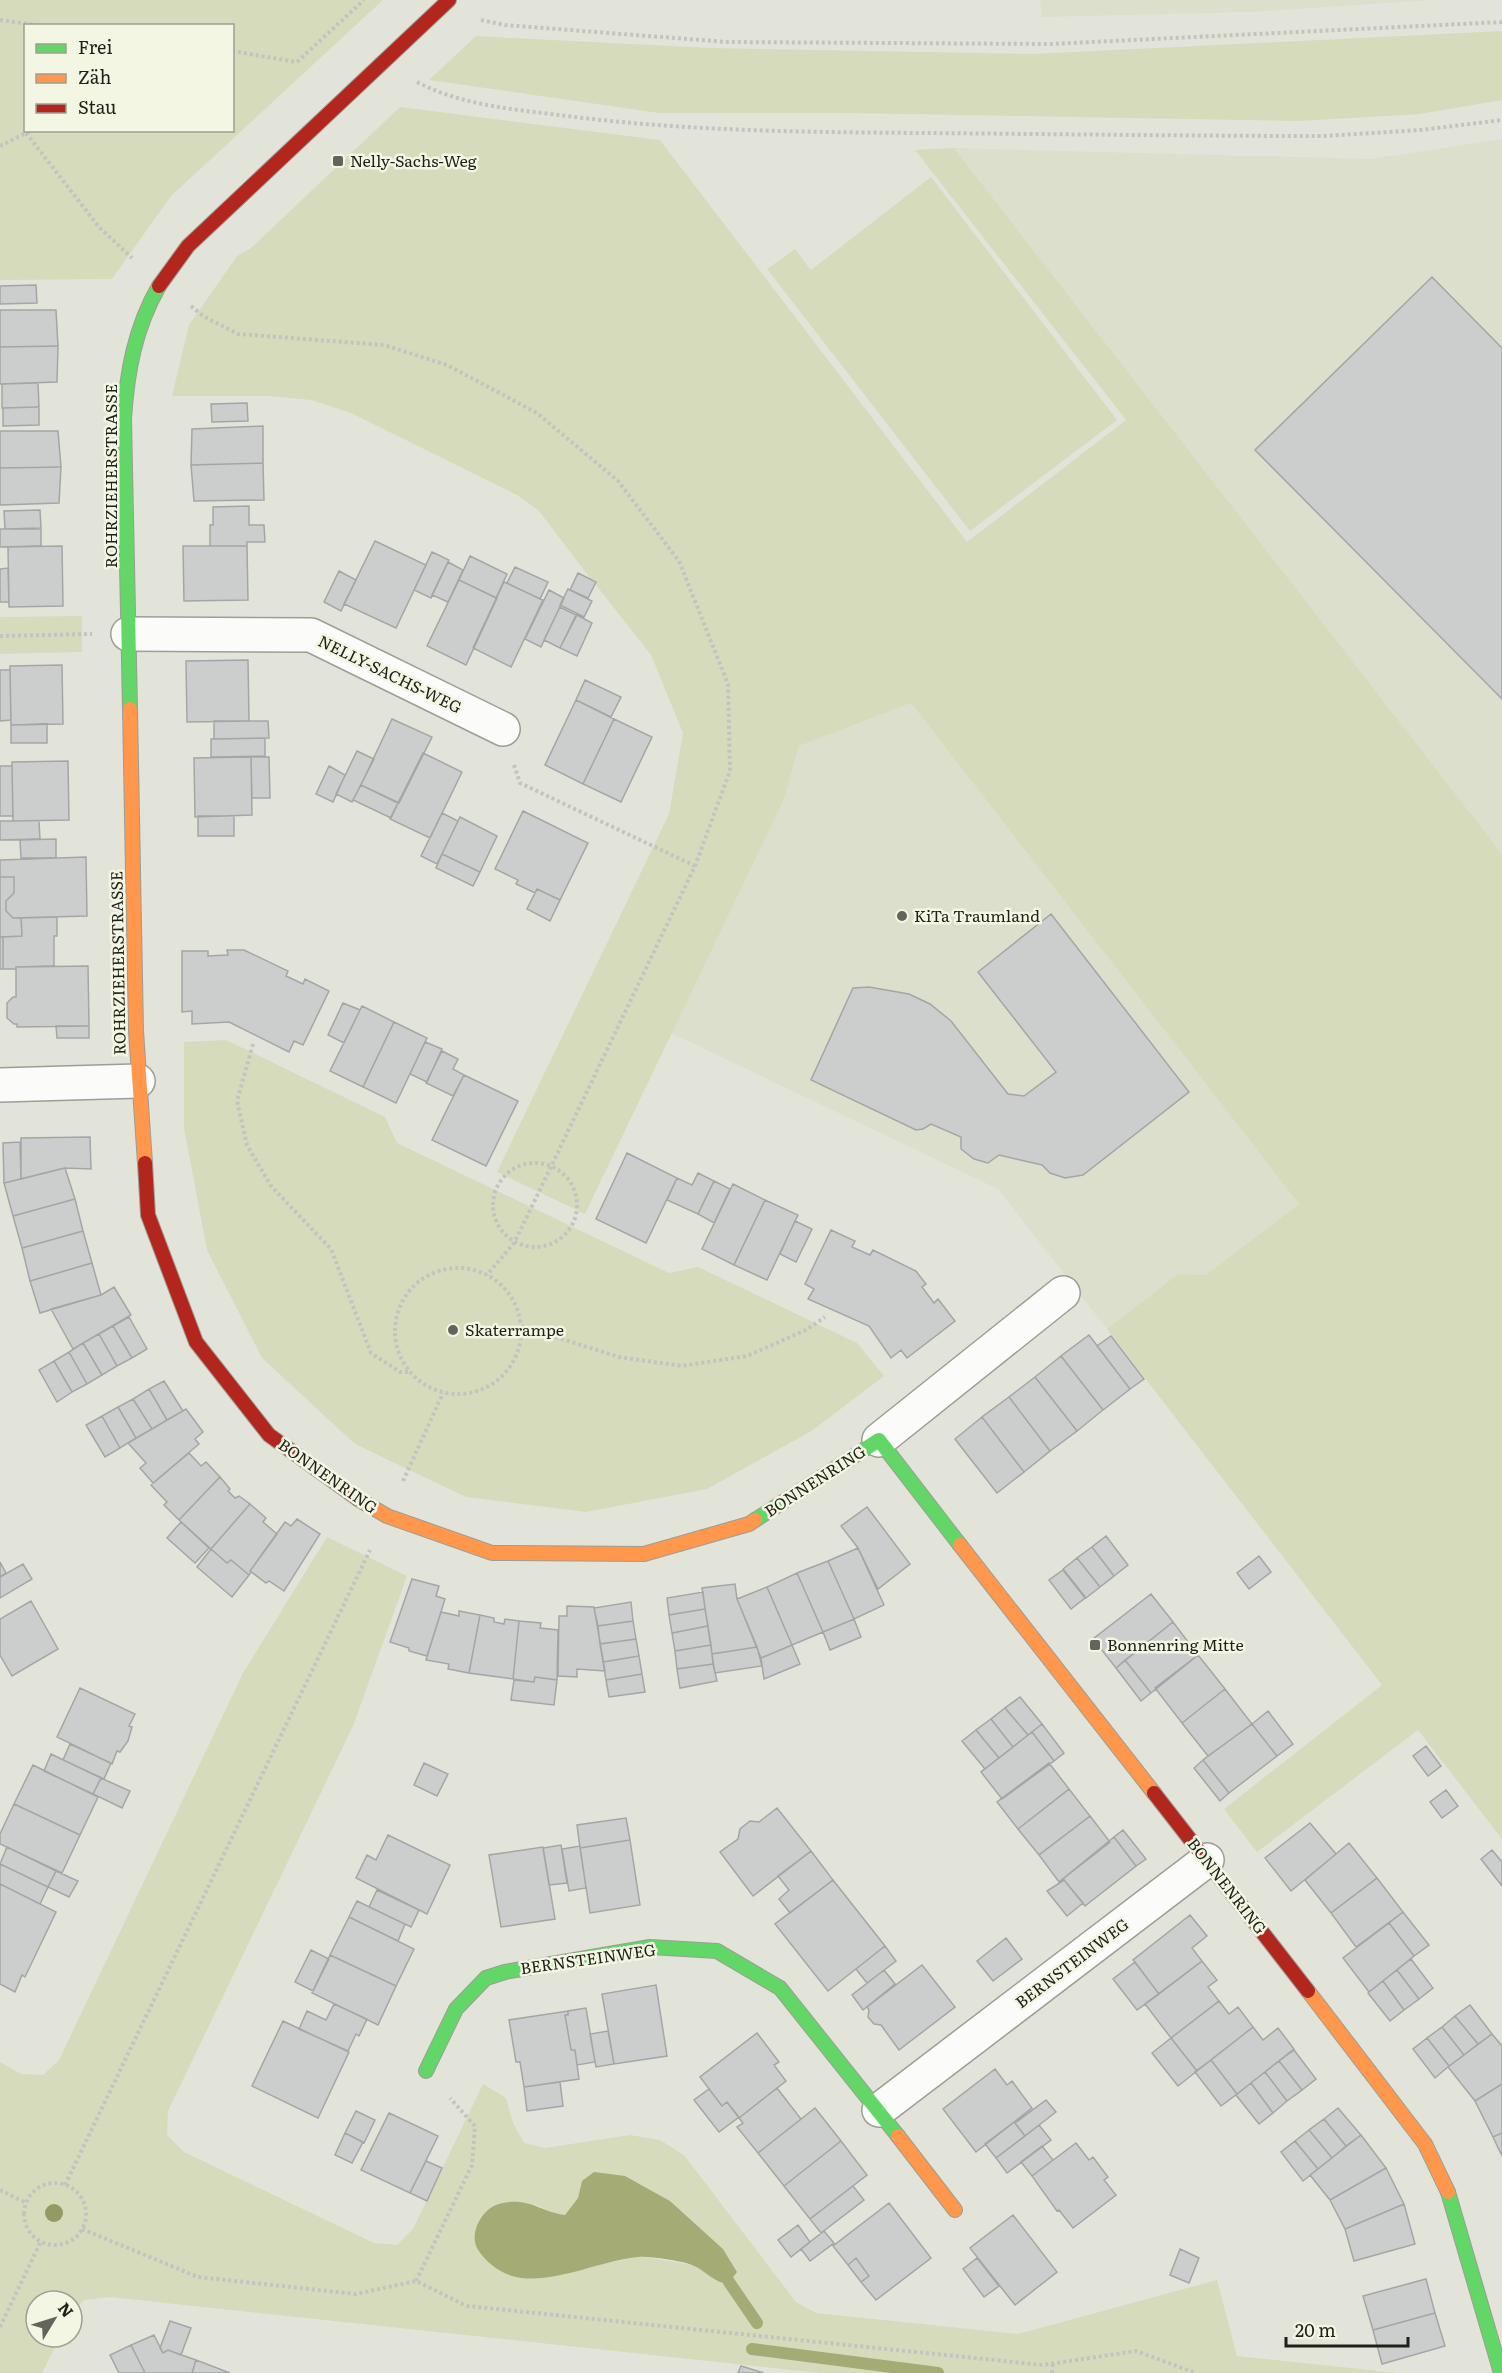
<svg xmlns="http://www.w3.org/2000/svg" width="1502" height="2373" viewBox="0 0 1502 2373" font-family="Literata,serif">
<rect width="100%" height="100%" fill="#e2e4da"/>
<path fill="#dcdfcc" d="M1040 0H1432L1253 12 1042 17Z
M1502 139V854L954 148 1371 159Z
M911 703 1299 1204 1206 1275 1178 1274 1107 1329 998 1189 671 1033 784 799 799 746Z"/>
<path fill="#d6dbbc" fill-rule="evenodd" d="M0 0H383L171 196 112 279 0 280ZM26 26H232V130H26Z
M1502 31V100L1420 114 1297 121 845 113H659L429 80 476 36 710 48 1033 54Z
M400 107 660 140 967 542 1126 420 915 150 954 148 1502 854V1839L1418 1730 1257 1852 1224 1809 1382 1685 1107 1329 1178 1274 1206 1275 1299 1204 911 703 799 746 784 799 585 1214 497 1172 669 814 683 733 651 655 596 585V581L590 578 539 511 517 495 351 413 311 400 268 396H172L189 325 237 256 250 249Z
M931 177 1117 420 970 531 767 269 795 249 811 270Z
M82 616V652L0 654V617Z
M226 1040 385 1117 397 1143 669 1273 698 1267 857 1343 884 1376 813 1430 707 1489 586 1512 466 1497 355 1444 262 1358 207 1250 184 1128V1042Z
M327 1537 407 1576 353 1726 168 2111 167 2135 184 2152 374 2243 397 2245 413 2229 483 2084 506 2098 513 2123 524 2143 545 2148 630 2135 660 2140 684 2155 796 2302 816 2313 1018 2334 1217 2280 1237 2356 1398 2373H820L110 2297 84 2300 72 2312V2301H36V2337H60L42 2373H0V2062L21 2074 43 2075 59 2060 243 1673ZM625 2176 670 2201 723 2249 737 2272 728 2284 722 2283 692 2265 639 2256 551 2276 535 2204 555 2214 565 2215 578 2198 582 2181Z"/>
<path fill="#a5ab74" d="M594 2172 625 2176 670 2201 723 2249 737 2272 728 2284C714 2283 705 2270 692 2265 682 2261 649 2256 638 2257 602 2260 552 2285 516 2277 501 2274 485 2262 477 2248 469 2232 483 2208 499 2204 528 2196 540 2212 565 2215L578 2198 582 2181Z"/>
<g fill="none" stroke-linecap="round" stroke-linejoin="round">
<path stroke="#a5ab74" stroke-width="12" d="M729 2282 757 2323
M752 2349 938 2373"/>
</g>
<path fill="#cbcecd" stroke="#a4a6a5" stroke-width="1.5" d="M1432 277 1502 348V699L1255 450Z
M36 285 37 303 0 304V286Z
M0 310H56L58 346 0 347Z
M58 346 57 382 0 384V347Z
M38 383 39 407 2 408V384Z
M247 403 248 421 212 422 211 404Z
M39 407V425L3 426V408Z
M263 426V463L191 465 192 429Z
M0 431H58L61 467 0 468Z
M263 463 264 500 194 501 191 465Z
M61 467 59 503 0 505V468Z
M249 506V525H264L265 542H247V546H210V525H213V507Z
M40 510 41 528 5 529 4 511Z
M0 529H41V546L0 547Z
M375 541 426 565 396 628 344 604Z
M62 546 63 606 9 607 8 547Z
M183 546H247L248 600 184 601Z
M432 552 449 560 431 598 414 590Z
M470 556 507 574 496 598 459 580Z
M448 562 463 570 448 602 432 595Z
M515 567 548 582 540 599 507 583Z
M8 568 9 602H0V569Z
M339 571 356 580 341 611 324 602Z
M578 573 596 582 588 598 570 590Z
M459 580 497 598 466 665 427 646Z
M504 582 543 600 511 667 473 648Z
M568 589 592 601 584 617 560 605Z
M549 590 564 598 541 647 525 639Z
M560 607 576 615 560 648 544 640Z
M577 615 592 623 577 656 560 648Z
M248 660 249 721 187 722 186 661Z
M62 665 63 724 11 725 10 666Z
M0 670H10L11 720 0 721Z
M585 680 621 697 611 717 576 700Z
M576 700 614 719 583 784 545 765Z
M392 719 432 737 399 803 361 785Z
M614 719 652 737 621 802 583 784Z
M214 721H268L269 738 214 739Z
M47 724V743H11V725Z
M265 738V756L211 757V739Z
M357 751 374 759 352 802 336 794Z
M423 753 462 772 430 838 390 819Z
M251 757 252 815 195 817 194 758Z
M251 757H269L270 798H252Z
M68 761 69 820 13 821 12 762Z
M0 766H12L13 816H0Z
M329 766 345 775 333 802 316 794Z
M361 785 398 803 391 818 353 800Z
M523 811 588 843 560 900 537 889 535 893 516 884 518 880 495 869Z
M442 813 458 821 437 864 421 856Z
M198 816H234V836H198Z
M460 817 497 836 480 872 442 854Z
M0 821H39L40 839 0 840Z
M56 839V858H21L20 840Z
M442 854 480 872 473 886 436 868Z
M86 857 87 916 13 918 6 911V901L14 893V877H0V860Z
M0 877H14V893L6 901V911L13 918H21L22 936 0 937Z
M537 889 560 900 550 921 527 909Z
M1051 914 1189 1092 1083 1175 1065 1178 1050 1173 1042 1165 999 1155 988 1163 974 1159 961 1149V1137L931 1124 923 1129 916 1130 811 1080 853 988 869 987 909 994 930 1004 951 1021 1008 1094 1024 1096 1056 1072 978 972Z
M57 917V936H54V966L16 967V969H3V937L22 936 21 918Z
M0 937H3V969H0Z
M227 950H244L288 971 286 976 303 984 305 979 329 991 303 1045 294 1041 289 1052 229 1022 192 1024V1011L182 1012V951H208V956L228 955Z
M88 966 89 1026 17 1027V1024H14L7 1018V1003L13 997H16V967Z
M343 1003 360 1010 344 1043 328 1035Z
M362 1006 394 1022 363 1087 330 1071Z
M394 1022 427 1038 396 1103 363 1087Z
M56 1026H89V1038H57Z
M425 1042 442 1049 427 1082 410 1074Z
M442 1051 458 1059 453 1069 464 1075 453 1096 426 1083Z
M464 1075 518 1101 486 1166 432 1140Z
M90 1137 91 1169 65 1168 21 1179V1138Z
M20 1142 21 1179 4 1183 3 1143Z
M627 1153 677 1178 646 1243 596 1219Z
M65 1168 75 1199 13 1216 4 1183Z
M698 1173 714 1181 698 1214 667 1200 677 1178 692 1185Z
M714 1181 730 1189 714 1223 698 1214Z
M733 1184 765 1200 734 1265 702 1249Z
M75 1199 83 1231 22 1248 13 1216Z
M765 1200 798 1215 767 1280 734 1265Z
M795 1221 812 1229 796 1262 780 1254Z
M831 1230 855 1241 852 1247 870 1255 873 1250 916 1271 926 1284 922 1287 934 1303 938 1299 955 1321 907 1358 901 1350 891 1358 869 1326 808 1299 814 1289 805 1284Z
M83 1231 92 1263 30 1281 22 1248Z
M92 1263 101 1295 40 1313 30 1281Z
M114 1287 131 1315 73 1349 51 1309 101 1295Z
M129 1317 147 1349 132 1358 113 1326Z
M113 1326 132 1358 117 1366 99 1334Z
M99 1334 117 1366 102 1375 83 1343Z
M1089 1335 1130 1389 1103 1410 1061 1356Z
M1111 1336 1144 1379 1130 1389 1097 1346Z
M83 1343 102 1375 87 1384 69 1352Z
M69 1352 87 1384 72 1392 54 1361Z
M1061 1356 1103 1410 1077 1431 1035 1377Z
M54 1361 72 1392 57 1402 39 1370Z
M1035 1377 1077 1431 1050 1451 1009 1397Z
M164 1381 183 1411 167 1420 149 1389Z
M149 1389 167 1420 152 1429 133 1399Z
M1009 1397 1050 1451 1024 1472 982 1417Z
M133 1399 152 1429 136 1438 118 1407Z
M118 1407 136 1438 120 1448 102 1416Z
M186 1409 203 1432 195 1439 199 1444 153 1483 140 1468 146 1463 128 1443Z
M102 1416 120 1448 105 1457 86 1425Z
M982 1417 1024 1472 997 1493 955 1439Z
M189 1453 201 1466 206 1462 220 1477 179 1520 164 1505 167 1502 151 1485Z
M220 1477 230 1489 228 1491 235 1498 239 1496 250 1504 211 1549 179 1520Z
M250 1504 266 1518 263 1522 277 1534 250 1571 251 1572 249 1575 231 1560 227 1563 211 1549Z
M867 1507 910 1564 878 1589 858 1548 841 1526Z
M297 1519 320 1534 284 1591 269 1581 266 1583 250 1571 285 1522 291 1526Z
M181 1522 209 1548 195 1563 167 1538Z
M1106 1536 1128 1565 1114 1576 1092 1547Z
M1092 1547 1114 1576 1100 1587 1077 1558Z
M858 1548 884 1605 854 1619 828 1561Z
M211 1549 227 1563 231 1560 249 1575 232 1597 197 1567Z
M1259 1556 1271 1572 1249 1589 1237 1573Z
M1077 1558 1100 1587 1086 1598 1063 1569Z
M828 1561 854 1619 823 1632 797 1573Z
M0 1562 6 1573 0 1577Z
M23 1564 32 1579 0 1598V1577Z
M1063 1570 1085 1598 1071 1609 1049 1580Z
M797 1573 823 1632 792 1645 767 1587Z
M412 1579 439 1586 436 1596 445 1599 427 1656 409 1651V1648L390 1642Z
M735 1584 737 1599 757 1647 712 1654 702 1588Z
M767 1587 792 1645 761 1658 737 1599Z
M703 1592 705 1609 669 1615 667 1598Z
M1151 1594 1173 1622 1116 1668 1093 1639Z
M31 1601 58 1649 12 1676 0 1655V1619Z
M631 1602 633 1621 598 1626 594 1608Z
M567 1606 594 1607 605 1671 577 1669V1677L558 1676 559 1616H567Z
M705 1609 708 1626 672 1633 669 1615Z
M459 1611 480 1615 469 1673 448 1669 449 1664 426 1660 441 1612 459 1616Z
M480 1615 494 1618V1622L504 1624 505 1619 519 1621 513 1679 469 1673Z
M854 1619 861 1637 830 1650 823 1632Z
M519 1621 541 1623 540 1628 558 1630 557 1680 535 1677 534 1682 513 1679Z
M633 1621 636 1639 600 1644 598 1626Z
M1173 1622 1198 1655 1151 1693 1125 1660Z
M708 1626 711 1645 675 1651 672 1633Z
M636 1639 639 1656 603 1662 600 1644Z
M711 1645 713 1664 677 1669 675 1651Z
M792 1645 800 1664 764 1679 761 1658Z
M757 1647 762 1666 715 1673 712 1654Z
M1198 1655 1225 1689 1182 1723 1155 1688Z
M639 1656 642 1674 606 1680 603 1662Z
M1125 1660 1151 1693 1141 1701 1116 1668Z
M713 1664 717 1681 680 1688 677 1669Z
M642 1674 645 1692 609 1697 606 1680Z
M535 1677 557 1680 554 1705 511 1700 514 1680 534 1682Z
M80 1688 135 1714 129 1726 132 1727 128 1741 120 1752 117 1751 112 1764 57 1737Z
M1225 1689 1252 1724 1208 1756 1182 1723Z
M1020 1697 1042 1724 1028 1735 1005 1708Z
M1005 1708 1028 1735 1013 1747 991 1719Z
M1268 1711 1293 1744 1277 1756 1252 1724Z
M991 1719 1013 1747 999 1758 976 1730Z
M1042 1724 1064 1753 1054 1761 1032 1732Z
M1252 1724 1277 1756 1229 1793 1203 1760Z
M976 1730 999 1758 985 1769 962 1741Z
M1032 1732 1054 1761 1002 1799 981 1772Z
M70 1744 111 1763 104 1779 63 1760Z
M1426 1746 1441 1766 1428 1776 1413 1756Z
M51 1754 101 1778 93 1794 44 1771Z
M1203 1760 1229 1793 1220 1801 1194 1768Z
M424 1763 448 1774 437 1796 414 1785Z
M1049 1763 1069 1789 1018 1829 997 1802Z
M33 1765 98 1797 80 1835 14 1804Z
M101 1778 130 1791 122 1808 93 1794Z
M1069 1789 1090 1816 1039 1855 1018 1829Z
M1446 1790 1458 1806 1442 1818 1430 1802Z
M14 1804 80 1835 62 1873 0 1844V1834Z
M777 1808 811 1851 753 1896 720 1852 738 1839 740 1829 750 1821 759 1822Z
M1090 1816 1110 1842 1059 1882 1039 1855Z
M626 1818 630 1840 580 1848 577 1825Z
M1310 1823 1336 1854 1291 1891 1265 1858Z
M1123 1830 1146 1859 1136 1866 1114 1837Z
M388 1835 450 1865 427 1914 356 1878 367 1855 376 1860Z
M1114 1837 1136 1866 1085 1906 1064 1880 1059 1882Z
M630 1840 640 1905 590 1913 580 1848Z
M1349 1843 1377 1878 1331 1913 1305 1880Z
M561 1845 567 1883 549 1885 543 1848Z
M580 1846 586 1888 569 1891 562 1849Z
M7 1847 56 1871 48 1887 0 1864Z
M543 1847 555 1919 501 1927 489 1855Z
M1492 1850 1502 1862V1886L1481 1859Z
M811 1851 833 1880 790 1913 779 1899 789 1890 778 1876Z
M0 1864 48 1887 40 1904 0 1884Z
M56 1871 78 1881 69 1897 48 1887Z
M1377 1878 1403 1912 1356 1947 1331 1913Z
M833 1880 885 1946 828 1991 775 1924Z
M1064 1880 1083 1903 1067 1916 1047 1891Z
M0 1884 56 1912 25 1977 22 1975 15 1992 0 1984Z
M377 1890 419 1910 411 1927 369 1907Z
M357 1901 405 1924 398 1941 349 1917Z
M1403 1912 1429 1945 1414 1956 1389 1923Z
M1190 1915 1207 1936 1192 1948 1202 1961 1159 1994 1133 1960Z
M349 1917 414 1949 396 1986 330 1955Z
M1389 1923 1414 1956 1369 1992 1343 1958Z
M1006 1938 1022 1959 993 1981 977 1961Z
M885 1946 896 1961 867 1983 856 1969Z
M311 1950 329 1959 313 1991 295 1982Z
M330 1955 396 1986 378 2025 312 1993Z
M1411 1959 1433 1988 1419 1999 1397 1970Z
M1202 1961 1217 1980 1208 1987 1219 2001 1171 2038 1145 2004Z
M1135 1962 1159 1994 1137 2010 1113 1979Z
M922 1965 955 2007 899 2050 881 2025 874 2024 868 2017 869 2010 867 2007Z
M884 1970 895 1984 863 2010 852 1995Z
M1397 1970 1419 1999 1404 2010 1383 1981Z
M1383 1981 1404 2010 1390 2021 1368 1993Z
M656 1985 667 2056 614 2064 602 1994Z
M1219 2001 1229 2014 1238 2007 1253 2027 1197 2071 1171 2038Z
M334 2004 367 2019 359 2036 356 2034 348 2051 299 2029 307 2011 326 2020Z
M1470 2005 1492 2034 1478 2044 1455 2016Z
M586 2008 595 2062 577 2065 575 2050H571L565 2015H568V2011Z
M568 2011V2015H565L571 2050H575L579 2079 524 2087 520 2062H516L509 2020Z
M1455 2016 1478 2044 1464 2055 1442 2027Z
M283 2021 349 2052 318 2118 252 2086Z
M1253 2027 1263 2040 1278 2028 1294 2049 1237 2094 1211 2060Z
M1442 2027 1464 2055 1449 2066 1427 2038Z
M608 2031 614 2064 596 2067 590 2034Z
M757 2033 779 2062 774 2065 786 2081 739 2118 727 2102 722 2106 700 2077Z
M1492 2034 1502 2046V2084L1475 2101 1448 2067Z
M1171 2038 1197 2071 1178 2086 1152 2053Z
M1427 2038 1449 2066 1435 2078 1413 2049Z
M1294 2050 1316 2079 1302 2090 1279 2061Z
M1211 2060 1237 2094 1221 2106 1195 2072Z
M1279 2061 1302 2090 1287 2101 1265 2072Z
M995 2069 1007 2085 1012 2081 1032 2108 976 2152 943 2109Z
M1265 2072 1287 2101 1273 2113 1251 2083Z
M560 2082 563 2106 527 2111 524 2087Z
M1251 2083 1273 2113 1259 2124 1236 2095Z
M1502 2084V2133L1493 2137 1475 2101Z
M777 2088 801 2119 758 2153 737 2127 743 2123 739 2118Z
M709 2089 722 2106 727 2102 739 2117 719 2132 694 2100Z
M1046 2100 1056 2112 1025 2136 1015 2123Z
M815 2108 841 2141 784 2186 758 2153Z
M1338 2108 1361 2135 1346 2146 1324 2119Z
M356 2111 375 2120 364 2143 345 2133Z
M389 2113 438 2136 410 2193 361 2170Z
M1324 2119 1346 2146 1332 2158 1309 2130Z
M1014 2122 1025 2136 996 2158 985 2144Z
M1039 2125 1051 2140 1007 2173 996 2158Z
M1309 2130 1332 2158 1318 2169 1295 2141Z
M345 2133 363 2142 352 2163 335 2155Z
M1502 2133V2156L1493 2137Z
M1361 2135 1386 2168 1330 2200 1310 2175Z
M841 2141 867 2175 810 2219 784 2186Z
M1295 2141 1318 2169 1303 2181 1281 2152Z
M1076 2143 1089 2160 1093 2157 1108 2177 1104 2180 1116 2195 1073 2228 1059 2210 1057 2211 1032 2176Z
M1042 2146 1053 2160 1032 2176 1021 2162Z
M426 2161 442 2168 427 2201 410 2193Z
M1386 2168 1404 2204 1345 2229 1330 2200Z
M853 2186 864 2200 821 2233 810 2219Z
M889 2203 931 2258 876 2300 861 2282 869 2276 856 2258 848 2265 833 2246Z
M1404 2204 1415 2244 1354 2261 1345 2229Z
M1013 2215 1057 2272 1015 2305 970 2248Z
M798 2225 810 2242 791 2257 778 2240Z
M824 2231 834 2243 810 2261 801 2249Z
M1180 2249 1199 2258 1189 2283 1170 2275Z
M856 2258 869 2276 861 2282 848 2265Z
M977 2258 999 2286 984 2297 963 2269Z
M1426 2279 1435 2313 1373 2330 1363 2296Z
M1435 2313 1445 2346 1382 2364 1373 2330Z
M170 2321 191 2328 181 2355 168 2350 163 2353 160 2348Z
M154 2335 163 2353 168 2350 196 2360 192 2373H145L131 2345Z
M131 2345 145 2373H119L110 2355Z
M196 2360 230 2373H192Z
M741 2366 764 2373H738Z"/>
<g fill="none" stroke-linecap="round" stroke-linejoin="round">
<g stroke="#9c9e96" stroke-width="36">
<path id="street" d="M128 634 311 635 503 729
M0 1085 138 1081
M879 1440 1063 1293
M879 2110 1207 1860"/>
</g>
<g stroke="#9c9e96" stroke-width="16">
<path id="fast" d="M130 709 124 419C127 371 135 328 159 286
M755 1520 879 1440 960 1545
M426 2071 456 2009 486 1978 505 1972 650 1947 717 1951 780 1988 898 2136
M1448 2192 1501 2373"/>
</g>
<g stroke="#9c9e96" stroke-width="16">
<path id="slow" d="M130 709 136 1031 145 1163
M358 1499 387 1516 492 1553 644 1554 749 1524 755 1520
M960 1545 1154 1793
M1308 1991 1425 2144 1448 2192
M898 2136 955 2210"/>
</g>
<g stroke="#9c9e96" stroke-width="16">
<path id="jam" d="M159 286 188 246 449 0
M145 1163 148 1215 196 1342 269 1435 358 1499
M1154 1793 1308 1991"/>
</g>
<path stroke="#c3c4bf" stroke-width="4" stroke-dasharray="3 3" stroke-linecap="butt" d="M0 20 44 26
M481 20 505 25 727 42 1051 44 1502 22
M232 51 297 62 364 0
M417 82C461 105 511 109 559 115 680 131 799 132 921 133 1055 134 1190 136 1324 136L1421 130 1502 120
M26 133 99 227 132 258
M0 146 26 133 37 130
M191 306 203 316 238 334 384 345 447 365 537 413 618 481 679 561 728 684 730 771 695 866 534 1202 514 1243 487 1275
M0 636 92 634
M514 765 520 783 695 866
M253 1044 237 1101 247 1145 271 1186 331 1249 371 1353 400 1372H408
M493 1205a42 42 0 1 1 84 0a42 42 0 1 1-84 0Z
M395 1331a63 63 0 1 1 126 0a63 63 0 1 1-126 0Z
M521 1326 619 1357 682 1366 747 1356 806 1330 825 1317
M403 1481 443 1393
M24 2214a31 31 0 1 1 62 0a31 31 0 1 1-62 0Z
M65 2185 370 1550
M0 2190 26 2203
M82 2229 198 2277 356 2294 416 2281 467 2306 1043 2365 1136 2351 1196 2373
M416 2281 472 2165 475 2126 450 2098
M0 2327 41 2241
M1052 2373 1053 2364"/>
<use href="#street" stroke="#fbfbf9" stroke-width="33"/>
<use href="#fast" stroke="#63d668" stroke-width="14"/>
<use href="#slow" stroke="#ff974d" stroke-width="14"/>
<use href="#jam" stroke="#b3261e" stroke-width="14"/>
</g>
<circle fill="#959962" cx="54" cy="2213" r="9"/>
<g fill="#63655d" stroke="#f3f6e3" stroke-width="2">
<rect x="332" y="155" width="12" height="12" rx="3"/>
<circle cx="902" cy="916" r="6"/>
<circle cx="453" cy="1330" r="6"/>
<rect x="1089" y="1639" width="12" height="12" rx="3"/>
</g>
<g text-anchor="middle" stroke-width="5" stroke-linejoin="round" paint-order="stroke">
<g font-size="16" fill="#1f2019" stroke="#f3f6e3" text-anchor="start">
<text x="350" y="167">Nelly-Sachs-Weg</text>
<text x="914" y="922">KiTa Traumland</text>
<text x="465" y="1336">Skaterrampe</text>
<text x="1107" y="1651">Bonnenring Mitte</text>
</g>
<g font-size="16" fill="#1f2019" stroke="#f3f6e3">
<text transform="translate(111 476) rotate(-90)" y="6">ROHRZIEHERSTRASSE</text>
<text transform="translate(390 674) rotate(26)" y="6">NELLY-SACHS-WEG</text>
<text transform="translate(118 963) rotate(-91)" y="6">ROHRZIEHERSTRASSE</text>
<text transform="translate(328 1476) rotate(35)" y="6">BONNENRING</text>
<text transform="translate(815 1481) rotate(-33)" y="6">BONNENRING</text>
<text transform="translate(1227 1886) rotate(52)" y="6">BONNENRING</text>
<text transform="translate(588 1959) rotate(-8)" y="6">BERNSTEINWEG</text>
<text transform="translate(1072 1963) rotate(-37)" y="6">BERNSTEINWEG</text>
</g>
</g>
<rect x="24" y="24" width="210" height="108" fill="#f3f6e3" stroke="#9ea092" stroke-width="1.5"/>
<rect x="36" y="44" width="30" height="9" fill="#63d668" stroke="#9ea092" stroke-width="1.5"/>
<text x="78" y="54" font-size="18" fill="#1f2019">Frei</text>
<rect x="36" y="74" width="30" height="9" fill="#ff974d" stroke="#9ea092" stroke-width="1.5"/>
<text x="78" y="84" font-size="18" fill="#1f2019">Zäh</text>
<rect x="36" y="104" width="30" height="9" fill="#b3261e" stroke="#9ea092" stroke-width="1.5"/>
<text x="78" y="114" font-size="18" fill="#1f2019">Stau</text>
<g transform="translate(54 2319) rotate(52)"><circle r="28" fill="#f3f6e3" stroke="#9ea092" stroke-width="1.5"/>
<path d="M0-4.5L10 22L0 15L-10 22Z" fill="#63655d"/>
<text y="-9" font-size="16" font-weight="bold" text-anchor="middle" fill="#1f2019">N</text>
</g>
<path d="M1286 2337v9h122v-9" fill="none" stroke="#1f2019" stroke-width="3"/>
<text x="1295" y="2337" font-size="18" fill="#1f2019" stroke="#f3f6e3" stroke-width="4.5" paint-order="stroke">20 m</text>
</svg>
